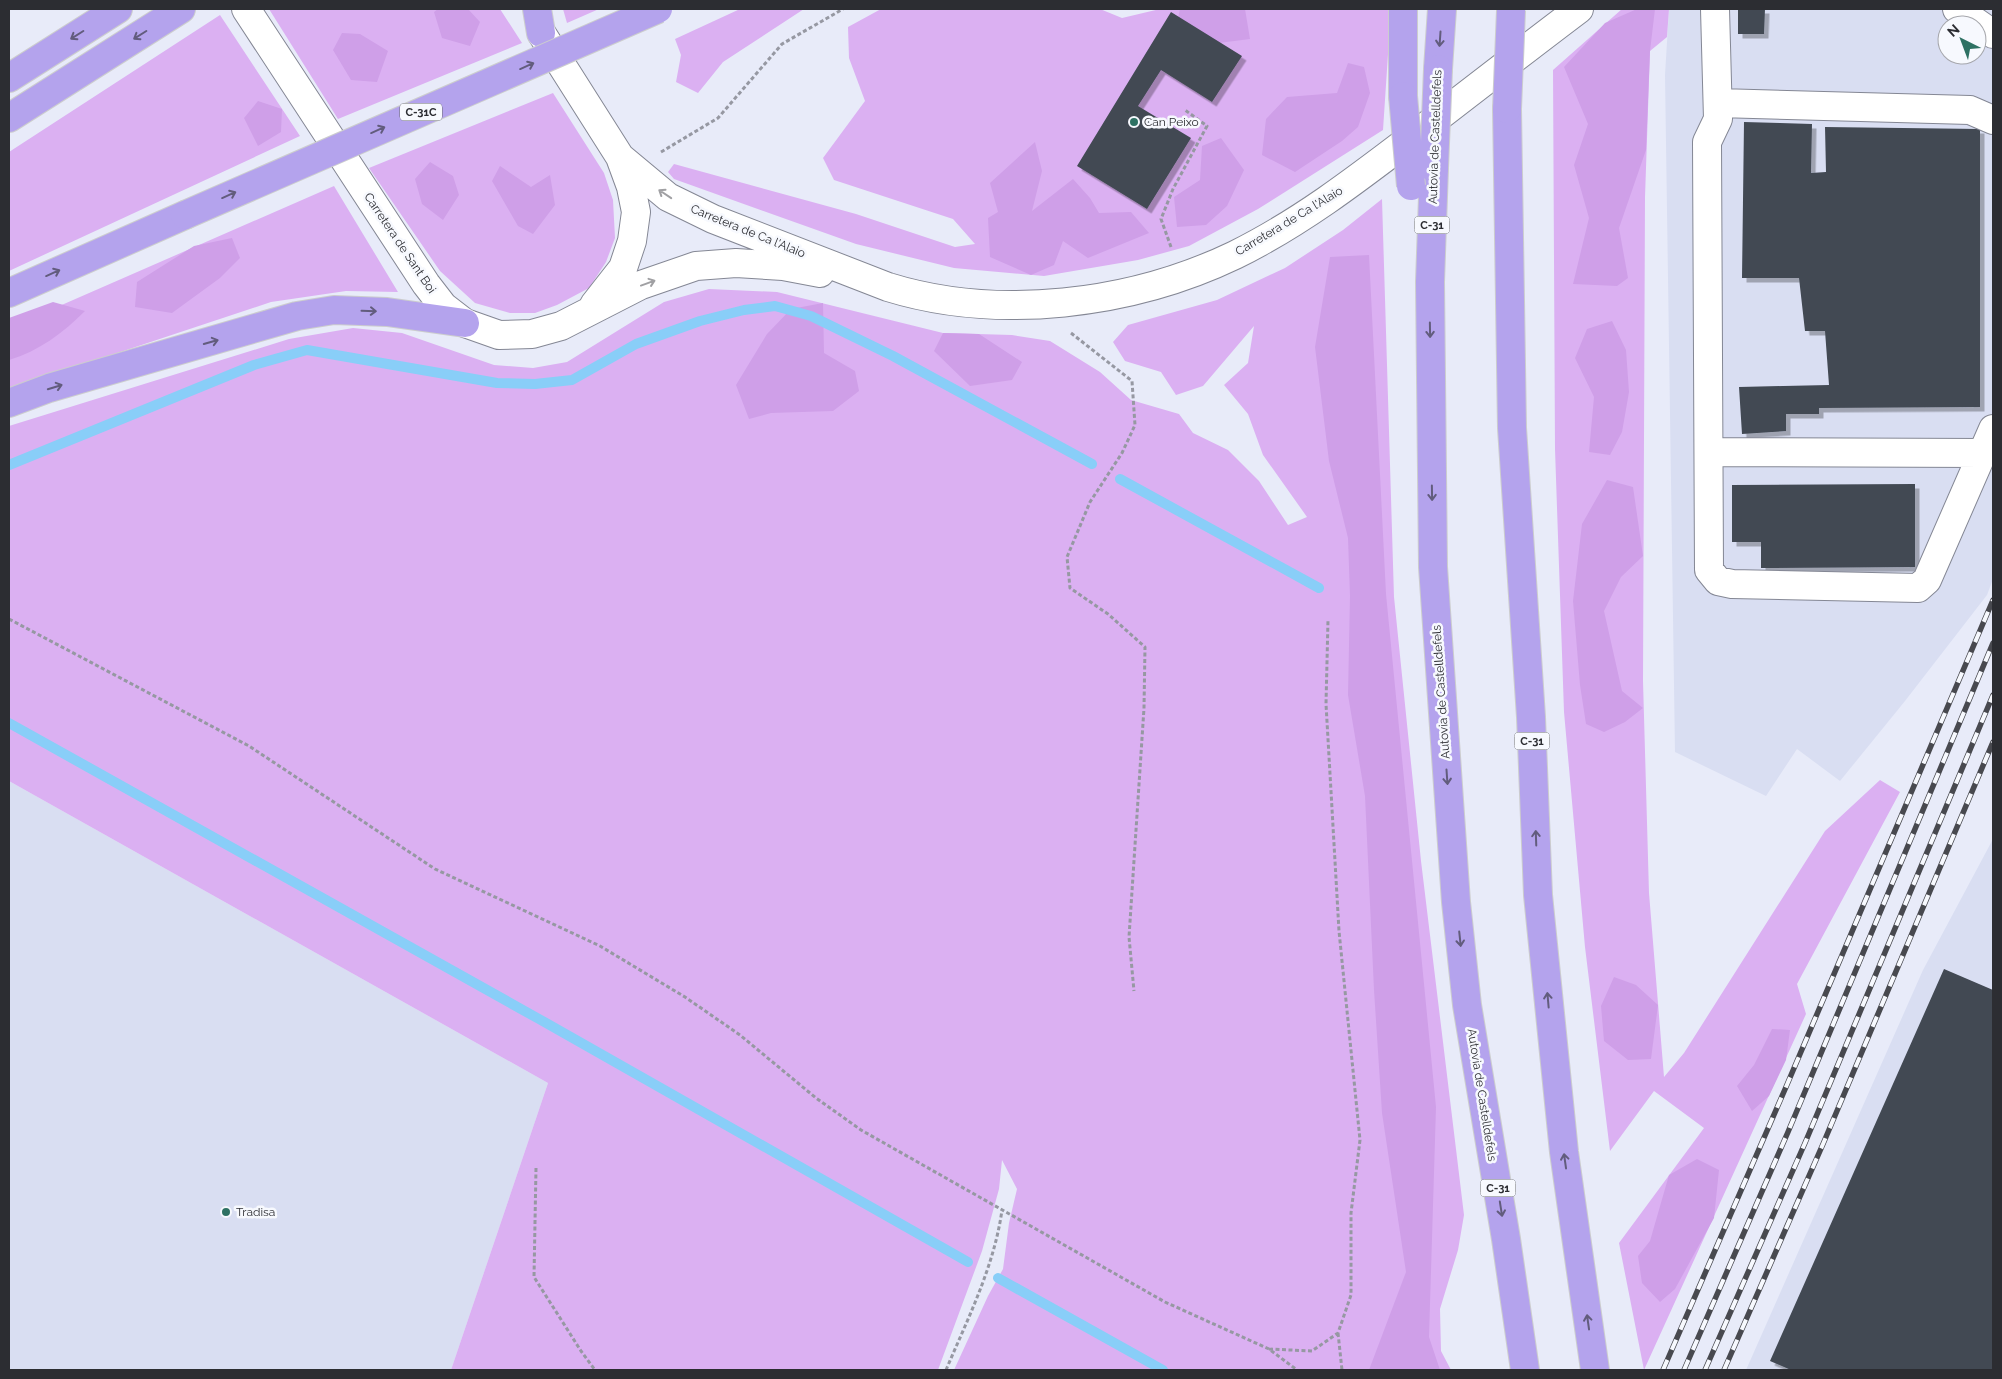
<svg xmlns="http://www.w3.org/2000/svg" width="2002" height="1379" viewBox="0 0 2002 1379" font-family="Raleway,sans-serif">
<defs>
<filter id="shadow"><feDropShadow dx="4.5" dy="4.5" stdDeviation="0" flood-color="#0004"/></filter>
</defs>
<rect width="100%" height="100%" fill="#e8ebf9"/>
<path fill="#d9def2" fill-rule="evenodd" d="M1669 9H1993V579L1987 595 1905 701 1840 781 1797 749 1766 796 1675 752 1665 75ZM1947 25H1977V55H1947Z
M9 781 548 1083 451 1370H9Z
M1993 839V1370H1746L1923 970Z"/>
<path fill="#dbb0f2" d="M269 9H500L522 43 338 119Z
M563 9H599L567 23Z
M740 9H804L723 62 698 93 676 82 681 55 675 39Z
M881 9H1100L1122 18 1160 9H1391L1383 130 1258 209 1189 246 1138 260 1044 276 954 268 856 244 674 179 668 172 674 164 856 214 955 247 975 244 953 219 834 180 823 158 865 101 849 58 848 27Z
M1622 9H1669L1667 37 1650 51 1645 197 1643 681 1649 893 1664 1077 1684 1053 1825 831 1880 780 1900 792 1797 984 1806 1014 1644 1370 1619 1243 1704 1128 1654 1091 1610 1151 1585 947 1564 712 1555 449 1553 70Z
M220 15 300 136 9 271V152Z
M553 93 604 173 613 200 615 238 606 262 589 288 557 305 535 313H510L475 303 440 271 369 168Z
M334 186 398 292 346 291 271 302 9 389V328Z
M1382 199 1394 597 1421 861 1464 1215 1458 1250 1440 1309 1441 1351 1451 1370H954L988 1296 1003 1269 1009 1223 1017 1189 1002 1160 999 1189 982 1251 938 1370H451L548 1083 9 781V426L289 339 353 328 402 333 494 365 533 368 567 362 664 302 709 289 777 292 943 333 1012 335 1050 341 1100 372 1131 400 1179 414 1193 433 1228 450 1259 481 1288 525 1307 517 1263 455 1248 414 1224 385 1248 363 1254 326 1203 386 1176 395 1161 372 1125 361 1113 342 1128 325 1217 300 1285 268 1343 230Z"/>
<path fill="#cf9fe8" d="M438 9H468L480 22 470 46 442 38 434 12Z
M1180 9H1245L1250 39 1203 45 1175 32Z
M1637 9H1655L1650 51 1646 150 1619 228 1628 278 1617 286 1573 284 1589 218 1574 165 1588 124 1564 67 1605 23Z
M342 33 360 34 388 51 377 82 351 80 333 50Z
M1348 63 1364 67 1370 93 1358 127 1342 141 1295 172 1262 155 1266 119 1287 97 1337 93Z
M258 101 282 109 281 132 258 146 244 118Z
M1221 138 1244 170 1227 206 1206 225 1177 227 1174 197 1200 180 1202 146Z
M1035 142 1042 171 1032 211 1073 179 1090 198 1099 213 1131 212 1149 233 1088 258 1063 241 1054 265 1031 275 990 257 988 218 998 212 990 183Z
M430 162 453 176 459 195 443 220 422 204 415 179Z
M500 166 531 187 550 175 555 205 533 234 518 226 492 181Z
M232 238 240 258 220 278 172 313 135 307 137 282 194 246Z
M1369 255 1386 594 1436 1107 1429 1337 1440 1370H1369L1406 1272 1382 1113 1374 990 1365 796 1348 695 1350 596 1348 538 1329 461 1315 347 1330 257Z
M53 302 85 311C63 333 39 351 9 360V318Z
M823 303 824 353 855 371 859 391 833 411 771 413 749 419 736 385 767 334 791 309Z
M1612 321 1626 350 1629 392 1622 432 1610 455 1589 452 1594 397 1575 358 1587 329Z
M943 333 979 334 1022 362 1012 380 970 386 934 351Z
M1607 480 1633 487 1643 556 1621 577 1604 611 1622 691 1643 708 1625 722 1604 732 1586 724 1580 685 1573 601 1582 524Z
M1614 977 1636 985 1658 1005 1651 1059 1628 1060 1604 1041 1601 1006Z
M1772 1029 1790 1030 1786 1060 1769 1096 1752 1111 1737 1086 1754 1065Z
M1697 1159 1719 1170 1714 1218 1675 1289 1660 1302 1642 1283 1638 1256 1650 1241 1669 1175Z"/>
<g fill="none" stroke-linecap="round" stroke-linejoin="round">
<path stroke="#89cef8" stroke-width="10" d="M9 465 254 365 307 350 497 383 535 384 572 380 636 344 700 321 744 310 775 306 811 316 893 356 1092 464
M1120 479 1319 588
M9 723 539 1019 968 1262
M998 1278 1163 1370"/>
</g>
<path fill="#424953" filter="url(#shadow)" d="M1738 9H1765L1764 34H1738Z
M1171 12 1242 56 1212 102 1161 70 1138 106 1191 138 1147 209 1077 166Z
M1744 122 1812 124 1811 173 1826 172 1825 127 1980 129V407L1819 408V414H1786V431L1742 434 1739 387 1829 385 1825 331H1805L1799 278H1742Z
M1915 484V567L1761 568V542H1732V485Z
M1944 969 1993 990V1370H1791L1770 1361Z"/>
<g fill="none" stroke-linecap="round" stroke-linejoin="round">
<g stroke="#848794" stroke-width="30">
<path id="minor" d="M246 9 426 284 443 306 465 323 499 335 532 334 561 326 641 285 696 266 736 263 783 266 820 273
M1715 9 1718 119 1707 142 1709 570 1718 581 1732 584 1918 588 1927 580 1993 429
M1957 9 1993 34
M542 34 620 157 631 187 636 212 632 241 623 268 594 305
M1718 103 1970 110 1993 120
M620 157 668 197 713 219 888 287C998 321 1131 305 1235 255 1302 222 1361 176 1420 131 1473 90 1526 49 1579 9
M1709 452 1983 453"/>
</g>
<g stroke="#cccdce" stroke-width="30">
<path id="highway" d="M537 9 541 33
M1403 9V96
M1438 69 1442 9
M9 78 118 9
M1507 109 1512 428 1531 717 1538 895 1564 1152 1595 1370
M9 118 181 9
M1434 168 1430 282 1433 567 1456 902 1467 1005 1506 1239 1525 1370
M9 293 185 215
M9 403 49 388 297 316 334 310 387 312 465 323"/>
</g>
<path stroke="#9698a2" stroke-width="3" stroke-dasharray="4 2.5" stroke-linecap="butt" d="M661 152 718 118 782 44 843 9
M1171 247 1161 219 1173 189 1207 126 1185 110
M1071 333 1132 381 1135 425 1122 453 1090 502 1067 557 1070 588 1108 614 1145 647 1144 708 1129 937 1134 991
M9 619 249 746 435 869 600 946 685 997 740 1035 816 1098 861 1130 1165 1302 1269 1349 1297 1370
M536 1168 534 1277 581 1351 595 1370
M1338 1333 1342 1370
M1269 1349 1312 1351 1338 1333 1351 1295V1213L1360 1140 1339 931 1326 704 1328 620
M946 1370C968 1318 994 1267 1002 1210"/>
<use href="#minor" stroke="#fff" stroke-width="28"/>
<use href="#highway" stroke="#b4a3ed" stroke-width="28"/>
<g stroke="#48494f" stroke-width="5.5">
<path id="rail" d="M1663 1370 1786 1087 1993 600
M1684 1370 1788 1132 1993 643
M1705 1370 1805 1143 1993 695
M1724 1370 1823 1144 1993 742"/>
</g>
<use href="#rail" stroke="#f7f9fe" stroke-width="4" stroke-dasharray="11" stroke-linecap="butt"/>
<g stroke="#cccdce" stroke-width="30" stroke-linecap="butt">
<path id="highway-bridge" d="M1403 96 1411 186
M1507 109 1511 10
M1434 168 1438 69
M185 215 658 9"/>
</g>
<use href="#highway-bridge" stroke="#b4a3ed" stroke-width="28"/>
</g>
<defs><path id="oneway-shaft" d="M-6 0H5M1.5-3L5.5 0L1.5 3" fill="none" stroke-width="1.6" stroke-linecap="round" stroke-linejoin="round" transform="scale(1.25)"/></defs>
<g stroke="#625c7d">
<use href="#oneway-shaft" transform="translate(77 35) rotate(148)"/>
<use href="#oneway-shaft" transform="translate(140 35) rotate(148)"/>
<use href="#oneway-shaft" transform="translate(1440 39) rotate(94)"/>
<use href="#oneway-shaft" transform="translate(527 66) rotate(-24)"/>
<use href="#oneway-shaft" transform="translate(378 130) rotate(-24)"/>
<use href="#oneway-shaft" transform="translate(229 195) rotate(-24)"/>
<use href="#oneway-shaft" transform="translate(53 273) rotate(-24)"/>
<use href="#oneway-shaft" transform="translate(369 311) rotate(2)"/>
<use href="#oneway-shaft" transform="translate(1430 330) rotate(89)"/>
<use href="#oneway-shaft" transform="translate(211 342) rotate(-16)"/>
<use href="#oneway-shaft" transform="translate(55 387) rotate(-17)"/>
<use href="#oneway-shaft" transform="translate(1432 493) rotate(89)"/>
<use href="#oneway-shaft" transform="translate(1447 777) rotate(86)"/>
<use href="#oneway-shaft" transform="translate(1536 838) rotate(-92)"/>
<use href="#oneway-shaft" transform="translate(1460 939) rotate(84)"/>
<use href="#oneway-shaft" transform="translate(1548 1000) rotate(-95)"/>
<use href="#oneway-shaft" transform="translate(1565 1161) rotate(-98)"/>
<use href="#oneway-shaft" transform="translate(1501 1209) rotate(81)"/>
<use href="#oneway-shaft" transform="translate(1588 1322) rotate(-98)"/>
</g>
<g stroke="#a0a0a3">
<use href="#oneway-shaft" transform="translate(665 194) rotate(-146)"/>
<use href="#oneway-shaft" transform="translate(648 283) rotate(-20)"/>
</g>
<g fill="#2e7163" stroke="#f7f9fe" stroke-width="2">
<circle cx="1134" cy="122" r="5"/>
<circle cx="226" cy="1212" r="5"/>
</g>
<g text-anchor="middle" stroke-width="5" stroke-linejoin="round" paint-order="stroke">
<g fill="#f7f9fe" stroke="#696a6f" stroke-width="1">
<rect x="400" y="103.5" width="42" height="17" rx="4"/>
<rect x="1414.5" y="216.5" width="35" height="17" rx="4"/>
<rect x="1514.5" y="732.5" width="35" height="17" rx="4"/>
<rect x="1480.5" y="1179.5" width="35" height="17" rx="4"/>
</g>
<g font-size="11" font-weight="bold" fill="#2c2d32">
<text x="421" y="116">C-31C</text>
<text x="1432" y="229">C-31</text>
<text x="1532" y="745">C-31</text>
<text x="1498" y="1192">C-31</text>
</g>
<g font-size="12" fill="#2c2d32" stroke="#f7f9fe" text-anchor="start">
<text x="1144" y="126">Can Peixo</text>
<text x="236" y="1216">Tradisa</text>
</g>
<g font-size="12" fill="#2c2d32" stroke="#f7f9fe">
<text transform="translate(1435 137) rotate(-88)" y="4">Autovia de Castelldefels</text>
<text transform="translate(1289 221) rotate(-31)" y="4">Carretera de Ca l'Alaio</text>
<text transform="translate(748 231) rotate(22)" y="4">Carretera de Ca l'Alaio</text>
<text transform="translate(400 243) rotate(56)" y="4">Carretera de Sant Boi</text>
<text transform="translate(1441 692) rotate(-94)" y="4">Autovia de Castelldefels</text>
<text transform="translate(1482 1095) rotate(81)" y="4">Autovia de Castelldefels</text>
</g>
</g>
<rect width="2002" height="1379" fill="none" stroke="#2c2d32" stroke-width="20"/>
<g transform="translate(1962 40) rotate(318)"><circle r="24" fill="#f7f9fe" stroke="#a6a7ac"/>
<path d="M0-4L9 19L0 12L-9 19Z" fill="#2e7163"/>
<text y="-8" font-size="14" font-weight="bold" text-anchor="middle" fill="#2c2d32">N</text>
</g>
</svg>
